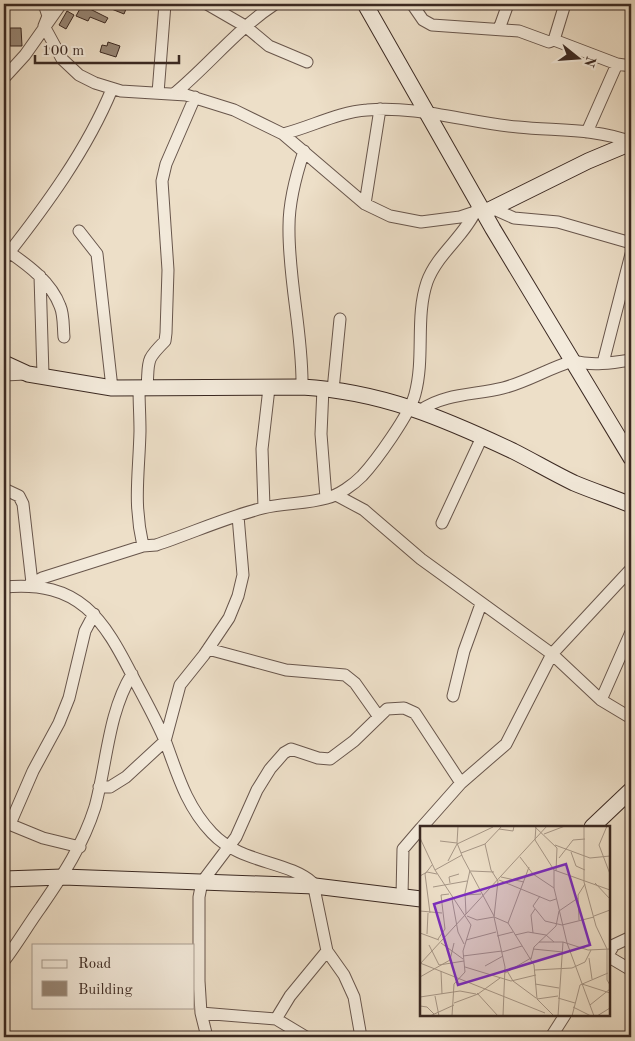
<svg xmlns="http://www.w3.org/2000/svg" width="635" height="1041" viewBox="0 0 635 1041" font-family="'Old Standard TT',serif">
<rect width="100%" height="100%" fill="#eddfc8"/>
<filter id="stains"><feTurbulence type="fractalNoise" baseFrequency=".004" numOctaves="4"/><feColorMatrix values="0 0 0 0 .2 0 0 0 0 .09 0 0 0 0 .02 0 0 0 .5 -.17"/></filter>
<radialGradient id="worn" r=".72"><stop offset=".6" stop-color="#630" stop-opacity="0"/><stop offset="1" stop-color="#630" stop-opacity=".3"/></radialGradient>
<path fill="#988878" stroke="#3b2922" d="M99 4H128L124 14Z
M82 5 108 18 105 23 90 17 88 21 76 16Z
M67 11 74 15 66 29 59 25Z
M10 28H21L22 46H10Z
M108 42 120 46 116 57 100 52 102 45 107 46Z"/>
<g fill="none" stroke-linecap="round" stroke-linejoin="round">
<g stroke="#68564c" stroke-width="13">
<path id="street" d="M44 4 48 16 44 26 62 59 79 75 95 83 121 91 186 95 234 110 283 134 365 204 390 216 421 222 460 217 478 211
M207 4 245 26 269 46 307 62
M412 4 423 20 432 25 519 31 549 42 554 40 617 64 631 66
M499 29 508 4
M554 40 565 4
M4 78 25 55 61 4
M158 93 165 4
M174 94C209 65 237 29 275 4
M587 132 617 64
M283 134C311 127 338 112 367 110 417 105 469 123 518 127 556 131 595 128 631 142
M365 204 380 109
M494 209 514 218 558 222 631 243
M79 231 97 254 112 388
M9 252C29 266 51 282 60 306 64 315 63 327 64 337
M4 259C45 207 87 150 112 89
M40 276 43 375
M603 363 631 254
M4 375 26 374
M302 387C303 333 288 280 289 226 289 201 296 175 304 151
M139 388C139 402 140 417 140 431 139 474 133 502 143 546
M147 388C149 360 145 361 165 341L166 333 168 270 162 181 166 164 195 97
M323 388 321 434 326 498
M333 390 340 319
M421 410C445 393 476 395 503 388 527 382 549 368 573 361 592 366 612 363 631 360
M4 489 19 496 23 504 32 583
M336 495 364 510 421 559 552 654 601 700 631 718
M264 507 262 449 269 388
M442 523 482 437
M29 585 42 578 143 546 156 545C192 533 227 517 263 508 284 503 306 504 327 498 339 495 353 485 362 476 376 461 410 414 415 394 425 357 415 317 427 282 437 254 464 237 476 210
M4 587C80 580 103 618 134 679 145 700 157 721 166 743 178 776 187 807 212 833 241 864 287 860 313 883L327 951 344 975 354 997 361 1037
M208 649 286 670 345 675 355 683 379 717
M453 696 464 651 481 604
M601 700 631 632
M99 787H110L126 777 165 741 180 685 204 655 229 618 238 596 243 575 238 516
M4 822 43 838 80 847
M10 824 33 771 59 723 69 698 85 631 94 614
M422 827 461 783 506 744 552 654 631 569
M402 896 403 849 421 828
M609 953 614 945 631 937
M609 957 631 970
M4 961C17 944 28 925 41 907 63 875 83 845 95 807 107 763 108 713 132 674
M201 1013 276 1019 306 1037
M276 1019 290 996 327 951
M207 1037 201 1013 199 981V897L202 882 236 837 257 790 270 769 284 753 291 749 318 758 330 759 354 741 387 709 404 708 415 713 461 783
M551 1037 565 1015"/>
</g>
<g stroke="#3b2922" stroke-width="17">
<path id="secondary" d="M365 4 493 229 631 458
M485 212 588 161 631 143
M4 363 28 374 112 388 302 387C380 391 443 418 513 451 533 461 553 473 574 483 593 491 612 497 631 505
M592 827 631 790
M4 879 63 877 315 886 421 899"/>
</g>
<use href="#street" stroke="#f3eadb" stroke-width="11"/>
<use href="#secondary" stroke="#f3eadb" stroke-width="15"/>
</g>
<g transform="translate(420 826)">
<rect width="190" height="190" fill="#eddfc8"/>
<path fill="none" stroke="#a69686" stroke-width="1" d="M38 0 37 17 43 32 74 90M114 0 137 22 136 45M116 0 115 14 134 44 190 64M164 0V56L176 100 187 123V154L190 159M187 0 179 19 190 48M79 3 93 5 94 0M124 8 145 0M0 12 15 44 51 99 43 125 45 146 34 158 32 190M20 15 37 17M65 18 71 44 78 55 74 91 85 141 83 190M135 19 170 32 190 30M151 26 156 40 165 44M41 27 65 18 82 0M100 31 113 48 134 62 147 117 174 190M139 32 153 14 165 13M28 35 37 18 73 1M15 44 42 29M134 44V62M51 45 74 46M0 50 7 46 17 48M81 51 104 56M79 54 130 75 136 73M30 57 29 51 39 48M175 57 190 73M13 61 47 55M45 69 61 68M120 70 113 80 125 95 142 99 174 91M32 73 38 106 44 118M0 85 22 87M10 87 5 48 12 39M46 88 45 67 50 44M47 90 57 94 74 91 88 97 114 139 117 173 134 190M174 90 190 84M159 94 158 69 165 58M88 97 109 41M0 107 19 114M113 107 111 89 115 83M7 108 8 87M95 109 108 106 126 109 134 116M77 110 93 106M18 113 25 103 21 69 29 68M46 114 76 106M119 116H143L168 124 190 123M21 117 43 133M9 119 19 139 44 135M113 123 143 126M82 126 102 120M43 130 82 125M169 132 172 153M111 133 114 121 136 100 139 85 158 72M0 137 125 187M0 138 127 0M65 140 83 130M45 141 91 155 116 149M86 143 93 155 116 172M115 144 152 142 165 136 171 124M21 145 22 168M85 147 111 132M0 151 30 134 34 117M115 158 139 162M162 158 190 167M57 167 78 190M15 170 19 190M0 171 40 165 56 168M138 172 155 177M117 173 138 170M34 177 58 168 80 152M170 179 190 163M0 180 7 181 14 188M153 181 171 190M10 190 34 179M138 190 143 116M152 190 160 159 188 147M177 190 190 182"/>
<path fill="#7b2cbf" fill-opacity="0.15" stroke="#7b2cbf" stroke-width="2.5" d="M146 38 170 119 38 159 14 78Z"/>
<rect width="190" height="190" fill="none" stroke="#3b2922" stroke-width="2.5"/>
</g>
<rect width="635" height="1041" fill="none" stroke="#eddfc8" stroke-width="20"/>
<rect x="5" y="5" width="625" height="1031" fill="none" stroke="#3b2922" stroke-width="2.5"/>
<rect x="10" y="10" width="615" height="1021" fill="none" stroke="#3b2922"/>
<rect x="32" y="944" width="162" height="65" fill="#f3eadb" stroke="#a99d91"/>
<rect x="42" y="960" width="25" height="8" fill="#f3eadb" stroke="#a99d91"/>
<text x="78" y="968" font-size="15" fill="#3b2922">Road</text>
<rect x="42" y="981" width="25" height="15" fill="#988878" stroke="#a99d91"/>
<text x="78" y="994" font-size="15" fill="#3b2922">Building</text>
<g transform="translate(578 58) rotate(107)" stroke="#f3eadb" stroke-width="4" paint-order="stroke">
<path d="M0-4L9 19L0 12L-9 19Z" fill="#3b2922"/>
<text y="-8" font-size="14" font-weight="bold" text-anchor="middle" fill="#3b2922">N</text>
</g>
<path d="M35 55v8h144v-8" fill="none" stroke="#3b2922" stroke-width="2.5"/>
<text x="42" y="55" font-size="15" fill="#3b2922" stroke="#f3eadb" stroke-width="4" paint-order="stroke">100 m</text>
<rect width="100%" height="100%" filter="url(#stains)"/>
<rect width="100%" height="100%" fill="url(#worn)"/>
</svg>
